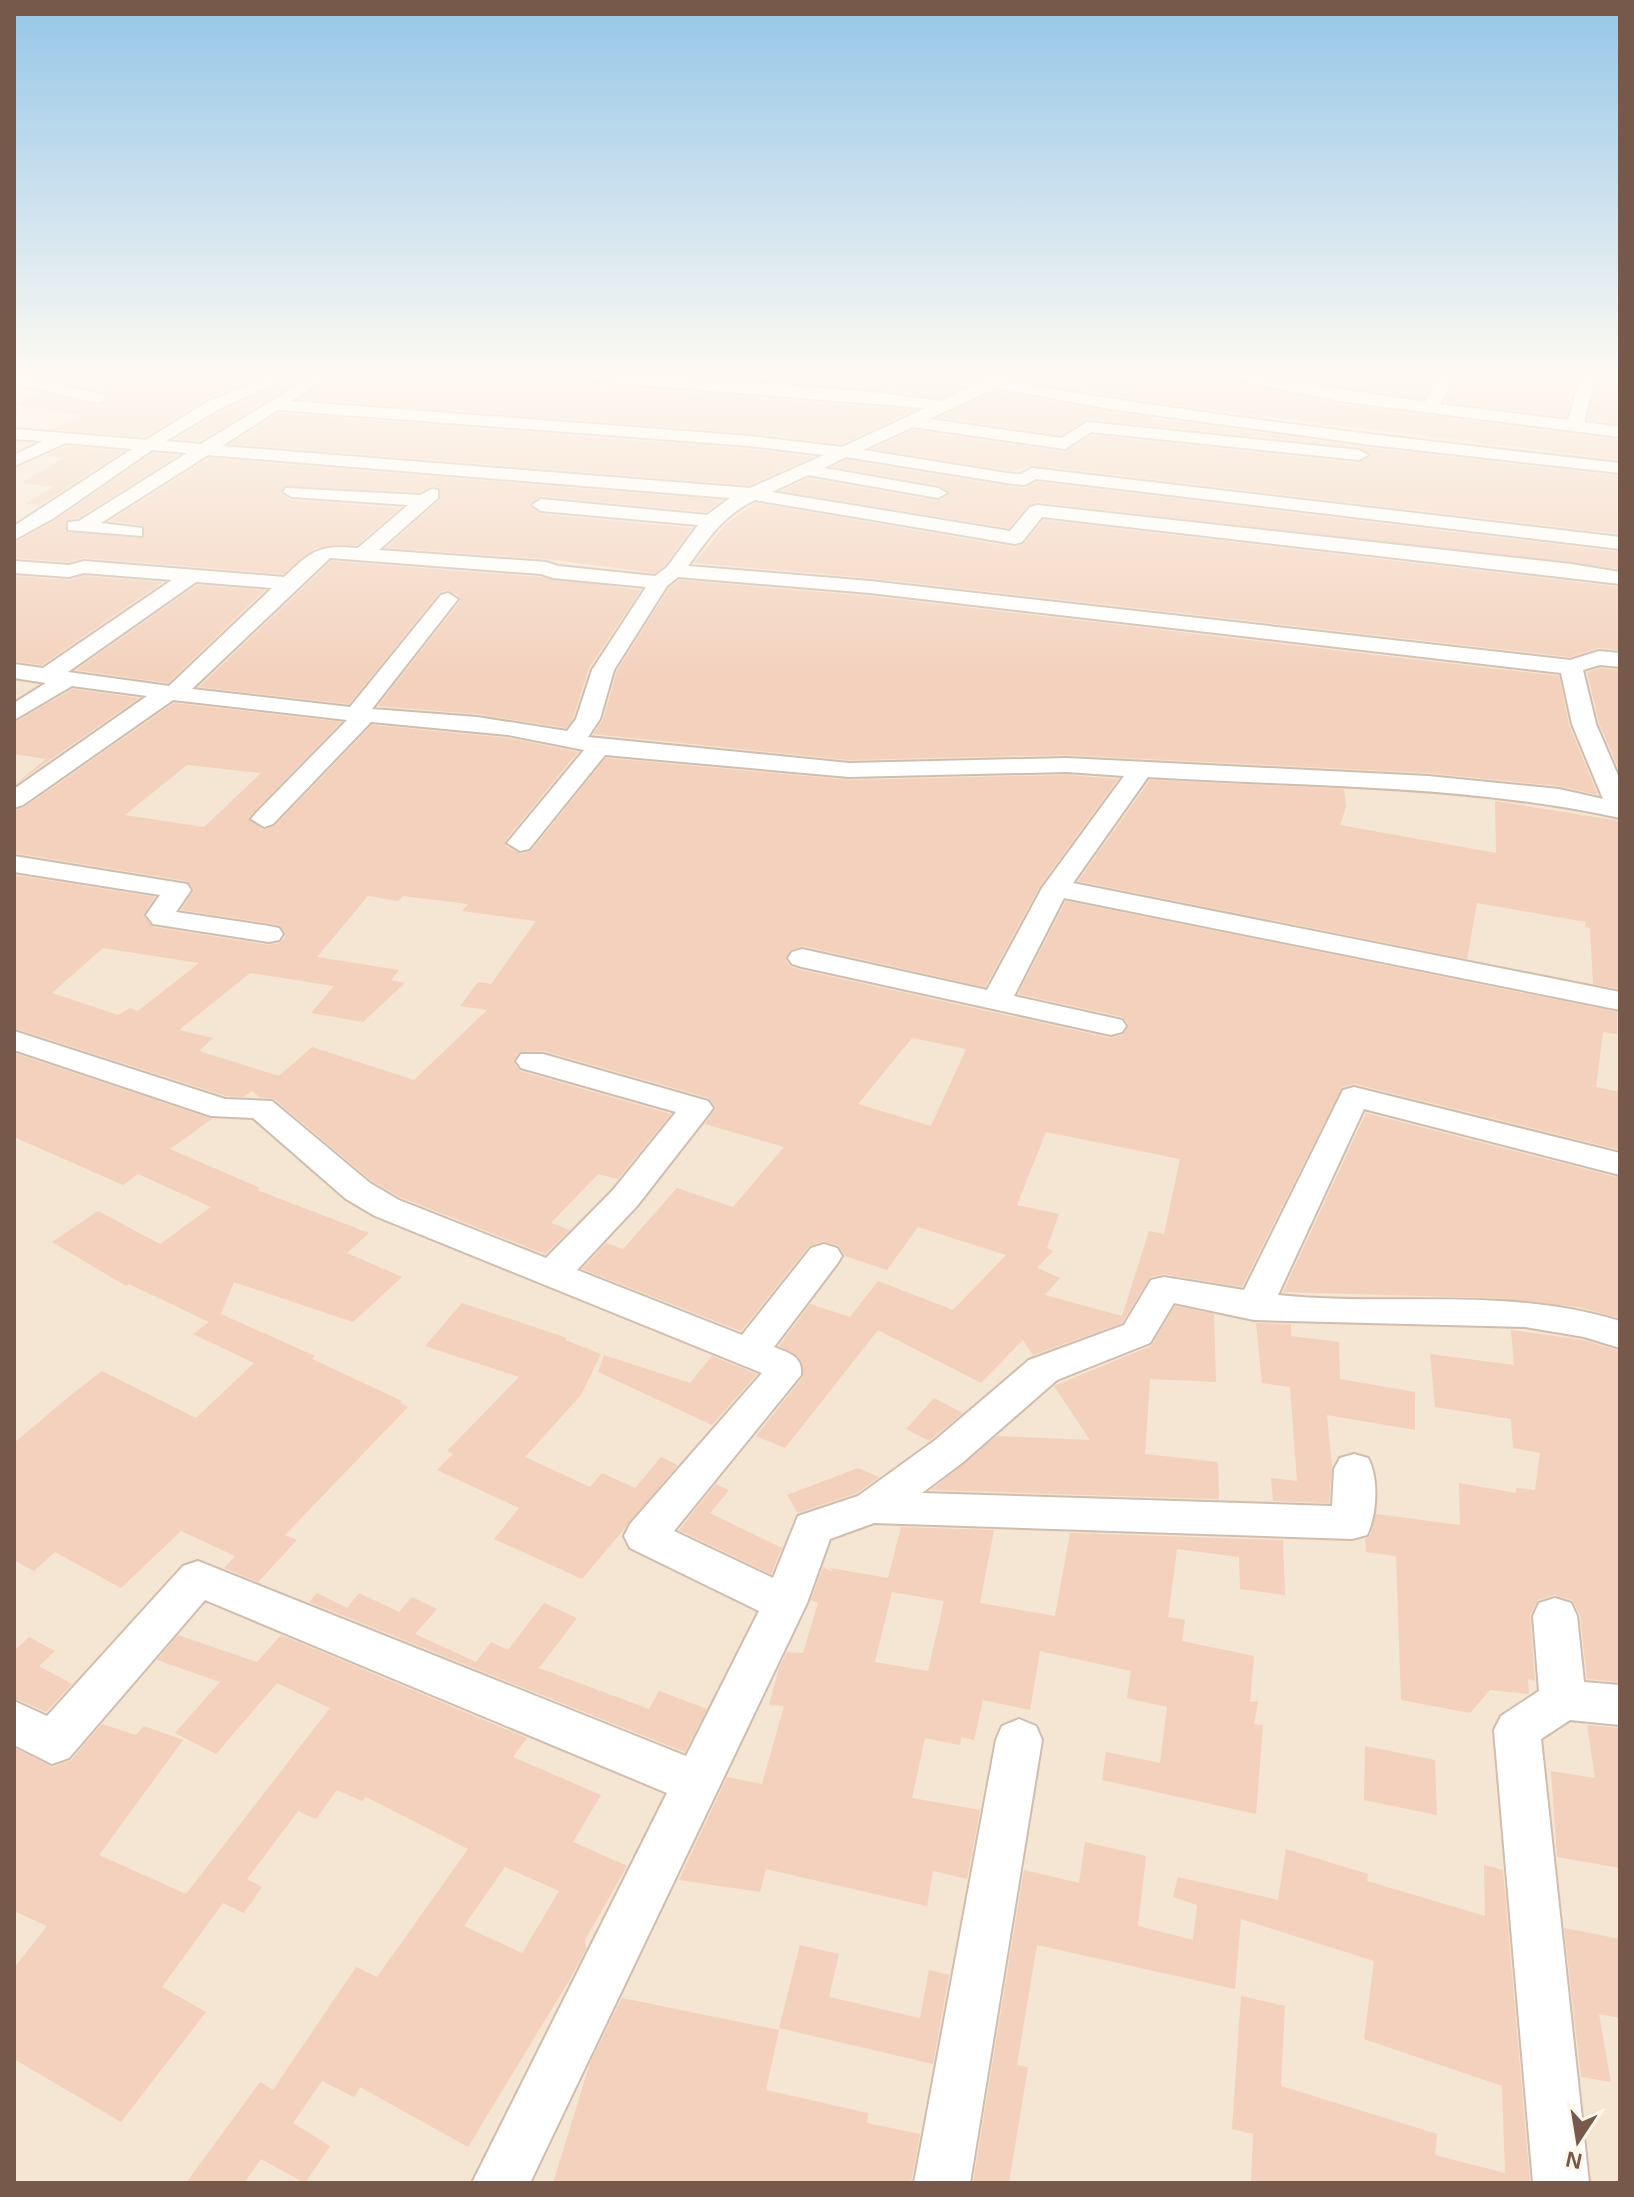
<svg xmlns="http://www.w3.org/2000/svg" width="1634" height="2197" viewBox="0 0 1634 2197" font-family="Helvetica,sans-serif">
<rect width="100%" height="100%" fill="#fdf3e5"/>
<path fill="#f5e5d3" d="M14 373H1620V2183H14Z"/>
<path fill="#f3d1bc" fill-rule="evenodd" d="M97 373 267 374 207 398 145 437 52 429 85 416 14 405V401L40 393 100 406 109 399 105 392 68 383Z
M1318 373 1437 374 1423 399 1258 374 1309 379Z
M298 374H311L200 441 176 439 222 411 296 378Z
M317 374H539L549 381 914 410 842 444 750 433 300 399 324 382Z
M666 374H989L941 398 863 388Z
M1016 374H1195L1345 405 1620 440V460L1160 403 1012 379Z
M1459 374H1531L1541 381 1575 384 1566 417 1445 402Z
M1600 374 1620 376V424L1588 420Z
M996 391 1109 412 1372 448 1620 476V534L1032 465 1013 471 873 449 913 430 1065 452 1092 435 1359 463 1371 456 1359 447 1087 419 1061 435 939 417Z
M279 413 750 449 813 457 749 485 231 444Z
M66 446 123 451 40 505 25 504 53 487 21 483 65 457 45 456Z
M153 453 178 455 78 518 66 520V532L144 538 142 525 110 521 209 458 722 500 706 512 541 496 529 504 541 514 692 528 665 565 654 573 546 559 386 548 440 500V488L432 486 419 492 284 486 280 493 292 500 400 508 357 545 316 548 283 574 84 558 69 562 14 558V543L56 520Z
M846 460 1013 487 1025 488 1037 482 1620 552V569L1037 502 1028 505 1009 528 782 491 808 478 937 501 950 494 939 485 833 467Z
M756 503 1014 547 1024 544 1043 520 1620 587V650L1598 648 1570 657 870 578 694 563 727 523Z
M331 561 540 577 641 590 589 668 573 718 566 728 477 714 378 706 460 601V596L447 590 439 593 349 704 199 687Z
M14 576 69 580 84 576 163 582 42 665 14 661Z
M679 580 870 596 1559 676 1569 725 1598 795 1559 786 1428 773 1067 755 849 760 593 734 603 720 617 671 669 588Z
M197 585 265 590 168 683 76 670Z
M1600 668 1620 670V772L1599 723 1587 672Z
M73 689 139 698 14 785 46 759 14 754V723Z
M174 703 341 722 249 817 262 830 275 826 372 725 508 738 578 752 505 841V846L521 854 531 851 606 758 849 780 1067 775 1118 779 1040 886 985 987 803 946 790 950 786 960 791 967 801 970 1110 1038 1123 1035 1128 1024 1123 1017 1018 994 1066 901 1617 1012V1034L1603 1032 1596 1087 1620 1092V1150L1355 1084 1342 1087 1242 1287 1164 1274 1150 1277 1122 1323 1033 1355 1023 1340 981 1383 878 1330 785 1448 756 1436 803 1377 799 1357 779 1346 810 1304 850 1317 878 1281 953 1310 1006 1255 918 1227 887 1270 845 1256 838 1245 823 1241 809 1246 741 1331 582 1269 606 1243 623 1249 677 1188 733 1207 784 1147 705 1124 716 1108 709 1098 544 1051 519 1052 513 1061 520 1071 671 1114 618 1179 598 1174 551 1223 570 1230 545 1254 400 1197 372 1181 274 1099 259 1097 252 1091 243 1097 226 1096 14 1028V875L155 897 143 915 153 927 269 945 280 943 286 936 280 925 181 910 194 890 187 881 14 853V811L25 807ZM187 765 261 773 204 827 125 815ZM368 896 398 901 403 896 468 904 462 911 536 921 491 984 478 982 460 1006 487 1010 414 1080 312 1047 279 1076 199 1051 213 1038 179 1030 250 973 334 986 311 1013 363 1022 405 983 391 980 399 970 317 957ZM103 948 199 963 138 1011 130 1008 118 1015 52 993ZM912 1038 966 1049 931 1126 858 1104ZM1046 1132 1180 1159 1164 1234 1149 1231 1122 1316 1045 1295 1060 1278 1037 1268 1053 1251 1047 1248 1059 1214 1017 1205Z
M1150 780 1344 789 1346 807 1340 825 1496 853 1495 801 1620 821V989L1593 984 1590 928 1585 927 1586 922 1477 903 1467 959 1078 881Z
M14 1053 212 1119 170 1149 260 1188 257 1190 369 1233 347 1253 402 1277 353 1322 234 1282 221 1314 315 1356 312 1359 402 1401 400 1403 408 1407 285 1535 297 1540 258 1582 224 1568 235 1556 181 1531 121 1588 55 1552 34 1571 14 1560V1443L71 1395 102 1371 196 1418 254 1363 193 1334 209 1322 129 1284 126 1286 52 1242 98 1211 160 1244 211 1207 138 1174 123 1185 14 1137Z
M1366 1113 1620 1178V1318L1578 1307 1493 1298 1283 1292Z
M462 1303 567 1338 565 1340 601 1354 581 1395 525 1457 590 1487 602 1473 635 1488 661 1457 678 1465 582 1579 494 1539 519 1508 437 1470 453 1454 447 1451 519 1377 425 1346Z
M1175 1306 1214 1314 1216 1382 1150 1379 1145 1454 1218 1462 1219 1499 931 1490 997 1436 1090 1440 1054 1386 1151 1346Z
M1256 1323 1291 1324V1336L1339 1342 1340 1379 1415 1392V1430L1327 1415 1332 1466 1329 1503 1273 1501 1271 1478 1297 1481 1290 1387 1262 1383Z
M1511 1330 1583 1340 1620 1351V1682L1587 1679 1580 1615 1572 1600 1554 1595 1538 1600 1530 1615 1535 1681 1528 1679 1529 1694 1490 1690 1470 1713 1401 1700 1396 1556 1366 1552 1365 1539 1370 1536 1376 1514 1460 1525 1459 1483 1516 1493V1488L1535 1490 1540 1453 1513 1448 1511 1419 1435 1407 1430 1354 1514 1365Z
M604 1355 690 1383 712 1356 757 1374 712 1425 598 1372Z
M934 1398 963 1413 929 1441 906 1429Z
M858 1468 879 1477 857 1493 798 1513 787 1495Z
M716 1484 729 1490 710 1513 782 1548 771 1574 679 1530Z
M901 1527 994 1530 980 1603 1055 1616 1070 1533 1283 1540 1285 1595 1240 1589 1239 1557 1177 1549 1168 1617 1185 1620 1182 1641 1254 1656 1250 1702 1258 1701 1254 1724 1263 1725 1256 1814 1102 1780 1106 1752 1160 1763 1167 1707 1127 1698 1131 1671 1040 1651 1030 1710 983 1700 974 1740 961 1737 960 1745 925 1738 912 1798 980 1810 967 1879 933 1871 927 1906 766 1869 760 1892 679 1880 727 1777 762 1784 784 1706 769 1705 779 1668 787 1652 803 1653 818 1603 811 1600 823 1567 833 1572 830 1568 888 1578ZM892 1592 944 1601 928 1671 875 1662Z
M317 1593 347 1608 359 1593 399 1612 412 1597 437 1609 415 1634 476 1662 491 1642 508 1650 544 1603 577 1618 539 1668 649 1709 659 1691 707 1709 685 1752 309 1602Z
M178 1635 257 1662 281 1635 527 1738 513 1757 601 1795 573 1842 627 1866 585 1940 586 1949 573 1974 468 2147 360 2087 354 2097 322 2081 293 2123 330 2146 305 2183 261 2159 244 2183H186L260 2082 273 2090 356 1967 377 1977 468 1849 366 1797 362 1801 337 1790 316 1819 298 1811 247 1879 262 1887 244 1913 223 1903 162 1987 206 2012 121 2122 14 2059V1968L47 1926 14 1911V1748L53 1767 71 1760 102 1724 136 1735 144 1726 183 1740 99 1855 186 1894 330 1708 277 1683 216 1754 175 1733 220 1682 157 1660ZM505 1867 559 1891 522 1953 464 1926Z
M29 1637 55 1651 39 1666 72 1684 46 1712 14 1698V1651Z
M1587 1725 1620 1728V1868L1557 1857 1551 1771 1595 1778Z
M1365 1746 1435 1760 1437 1815 1364 1800Z
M1085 1842 1146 1856 1138 1926 1193 1940 1197 1905 1173 1897 1178 1877 1278 1900 1286 1849 1368 1874 1367 1881 1485 1916 1484 1865 1503 1870 1530 2183H1251L1253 2134 1232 2129 1241 1996 1285 2006 1281 2086 1437 2134 1435 2155 1505 2173 1502 2086 1364 2039 1374 1961 1241 1919 1235 1989 1037 1945 1017 2065 1028 2067 1009 2183H973L1024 1870 1079 1883Z
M1564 1928 1620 1939V2018L1599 2014 1611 2082 1581 2077Z
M800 1945 839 1954 829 1997 920 2018 929 1970 949 1975 933 2064 779 2028Z
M622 1998 779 2030 766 2090 868 2113 867 2123 920 2134 911 2183H553L590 2063Z"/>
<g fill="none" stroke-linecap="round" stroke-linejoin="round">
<g stroke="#d1bdae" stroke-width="4">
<path id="minor" d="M276 373 295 375 221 408 166 441 201 444 314 375 322 380 319 383 291 401 750 436 842 447 926 408 549 378 542 373H619L863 391 942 401 996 373H1013L1006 381C1210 417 1415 440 1620 463V473L1372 445 1110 409 996 388 929 419 1062 438 1087 422 1359 450 1368 455 1359 460 1091 432 1065 449 913 427 863 450 1013 474H1021L1032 468 1620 537V549L1036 479 1025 485 1013 484 846 457 824 468 938 488 947 493 938 498 808 475 772 492 1010 531 1030 507 1037 505 1571 564 1620 572V584L1042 517 1022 542 1015 544 755 500C723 515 708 539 688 566L870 581 1570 660 1599 651 1620 653V667L1600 665 1583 670 1596 724 1620 780V818C1465 784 1306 787 1148 777L1073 883 1620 992V1010L1064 898 1014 996 1122 1020 1126 1026 1122 1032 1111 1035 802 967 792 964 788 958 792 952 802 949 987 990 1042 888 1124 776 1067 772 849 777 605 755 529 849 520 851 507 843 584 750 508 735 371 722 273 824 264 827 251 819 255 814 347 720 173 700 23 805 14 808V789L147 696 72 686 14 720V703L46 683 14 678V664L43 668 172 580 84 573 69 577 14 573V561L69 565 84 561 284 577C313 550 318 545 358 548L408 505 292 497 283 492 286 488 420 495 432 489 438 490V498L379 550 546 562 558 566 655 576 667 567 698 525 541 511 532 505 541 499 707 515 730 498 208 455 101 523 142 528V536L68 530V522L79 521 187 453 152 450 54 518 14 540V526L132 449 66 443 14 466V455L43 441 14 439V429L146 440 209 401ZM278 410 750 446 824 455 750 488 222 446ZM330 558 541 574 553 578 646 587 592 670 576 719 567 731 477 717 372 709 458 599 448 593 441 595 350 707 192 689ZM678 577 870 593 1561 673 1572 724 1603 799 1559 789 1428 776 1067 758 849 763 588 737 600 719 614 670 667 586ZM196 582 272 588 169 686 68 672Z
M1198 373H1235L1425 402 1441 373H1456L1440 404 1568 420 1579 381 1541 378 1534 373H1597L1584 422 1620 427V437L1345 402Z
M14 374 104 395 106 398 98 403 14 384Z
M14 856 187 884 191 890 176 912 269 926 279 928 283 934 279 940 269 942 153 924 146 915 160 895 14 872Z
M14 1031 225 1099 272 1101 370 1183 399 1200 546 1258 613 1190 676 1112 521 1068 516 1061 521 1054H543L708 1101 713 1108 708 1115 637 1206 577 1270 742 1335 811 1248 824 1244 837 1248 842 1256 837 1264 774 1347C789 1353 803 1356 801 1375L674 1531 773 1578 798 1516 858 1496 934 1441 1029 1360 1124 1325 1151 1280 1164 1277 1244 1290 1343 1090 1354 1087 1620 1153V1175L1364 1109 1278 1295C1393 1307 1508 1286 1620 1321V1348L1584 1337 1525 1327 1254 1320 1174 1303 1150 1343 1057 1380 962 1463 922 1493 1332 1506 1334 1469 1340 1458 1354 1454 1368 1458C1379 1478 1377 1515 1367 1535L1352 1539 874 1523 830 1539 807 1603 530 2183H472L667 1793 205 1600 69 1758 52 1764 14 1745V1701L47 1716 183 1566 198 1561 686 1756 759 1611 630 1548 624 1536 630 1524 762 1373 375 1216 346 1199 253 1118 211 1116 14 1050Z
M1555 1598 1571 1603 1577 1616 1584 1682 1620 1685V1725L1570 1720 1541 1739 1589 2183H1533L1494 1730 1501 1716 1539 1691 1533 1616 1539 1603Z
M1019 1719 1036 1726 1042 1740 970 2183H914L996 1740 1002 1726Z"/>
</g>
<use href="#minor" fill="#fff" fill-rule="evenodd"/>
</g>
<linearGradient id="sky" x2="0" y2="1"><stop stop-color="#95c6e8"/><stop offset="0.55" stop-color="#fefaf3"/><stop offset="1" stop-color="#fefaf3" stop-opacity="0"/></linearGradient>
<rect width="1634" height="681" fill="url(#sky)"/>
<rect width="1634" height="2197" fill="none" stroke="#76594a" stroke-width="32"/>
<g transform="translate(1578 2141) rotate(192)" stroke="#fff7ec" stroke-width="6" paint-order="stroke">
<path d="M0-6L14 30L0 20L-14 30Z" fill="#76594a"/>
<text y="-12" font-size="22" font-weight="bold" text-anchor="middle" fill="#76594a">N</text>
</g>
</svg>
